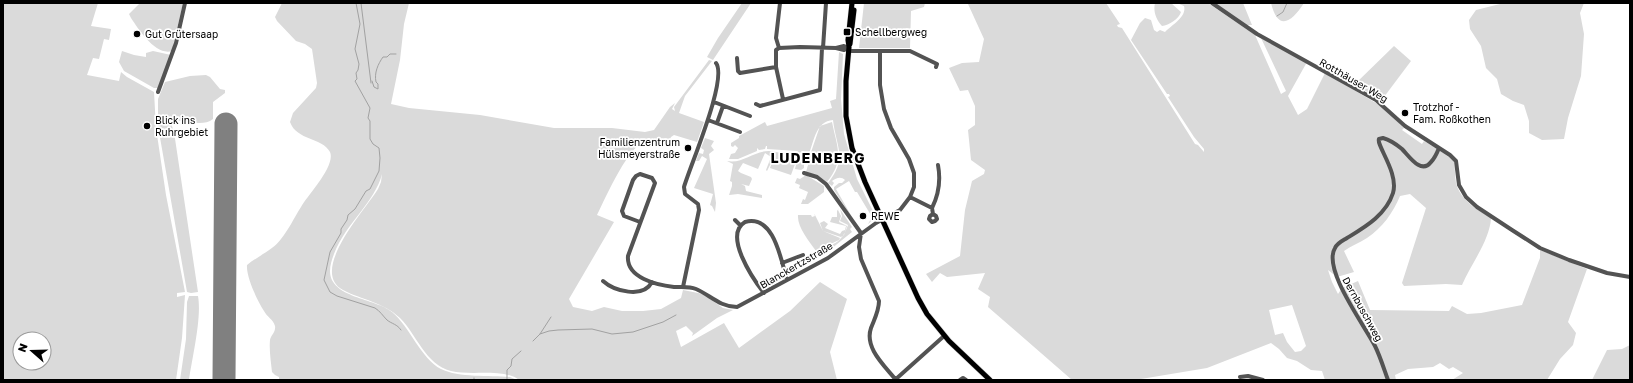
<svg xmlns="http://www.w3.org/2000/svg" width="1633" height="383" viewBox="0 0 1633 383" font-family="'Golos Text',sans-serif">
<rect width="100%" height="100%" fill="#fff"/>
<path fill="#dadada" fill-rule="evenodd" d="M3 3H98L91 26 111 29 109 40 104 39 99 59 93 58 87 75 119 81 121 72 127 77 154 92 156 128 166 195 185 292 177 293V297L185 295 182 338 176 380H3ZM20 339H44V363H20Z
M140 3H183L172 51C156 56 139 30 131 18L129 14Z
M282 3H409L404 24 400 60 391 104 409 108 480 115 554 128H612L645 132 654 130 670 107 675 103 672 109 675 111 674 107 709 60 712 61 685 96 679 113 704 122 697 142 674 135 671 137 668 144H663L649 138C628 145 607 195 597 215L614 222 569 299 573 307 592 311 604 307 622 311H643L661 309 681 298 683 290 703 294 723 308 733 310 717 318 692 336 693 333 686 326 676 331 681 347 724 323 739 348 790 311 820 282 847 299 830 352 837 380H519C505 368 470 376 451 371 425 364 417 335 400 318 383 302 362 300 343 290 308 271 366 209 378 189L381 182 382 174C375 202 346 223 334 254 332 259 330 265 330 271 330 298 375 298 392 312 410 327 421 359 441 369 459 378 489 375 510 377L517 380H279V377L275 375 272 372C271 362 269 350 270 340 271 335 276 332 275 326 273 319 267 317 264 311 257 300 246 277 247 265 258 256 273 250 281 239 289 229 294 218 301 207 307 196 336 166 330 152 322 137 297 141 290 122L293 113 316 88 317 83 312 49 305 44 296 41 277 21 275 17Z
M742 3H751L713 60 707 57 718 38Z
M864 3H925L924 7 911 11 910 48H859Z
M966 3H1106L1120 24 1117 25 1118 27 1122 28 1195 144 1198 145 1204 152V149L1194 137 1168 97 1170 96 1169 94H1167L1131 40 1140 23 1145 18 1151 20 1154 30 1157 32 1160 30 1165 32C1172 25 1187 17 1184 6L1177 3H1208L1255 35 1281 94 1286 91 1261 38 1307 62 1288 96 1298 115 1307 109 1325 73 1381 106 1404 128 1402 130 1422 144 1424 141 1447 154 1454 161C1455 169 1455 177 1456 183 1460 200 1478 210 1491 218 1490 240 1471 264 1462 285L1446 284 1404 286 1402 283 1426 208 1410 194 1400 196C1393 213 1382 228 1367 238 1359 243 1351 246 1344 251L1354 272 1337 277 1328 270 1332 282 1338 294 1342 288 1358 281 1370 310 1449 311 1452 306 1467 314 1481 313 1522 305 1540 258V250L1587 269 1568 322 1576 333 1573 345 1560 359 1547 380H1452L1463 373 1453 367 1449 369 1440 363 1433 367 1408 369 1395 375 1396 380H1325L1322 371 1311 370 1297 361 1287 358 1279 349 1271 343 1207 368 1135 380H1072L988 307 990 297 978 289 985 273 947 277 940 273 932 282 926 274 960 256 965 210 972 181 984 174 985 170 971 160 968 130 975 125V106L968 90 960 91 949 68 962 63 979 62 984 39 968 4ZM1292 305 1306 346 1301 351 1295 352 1287 342 1283 333 1275 335 1269 310Z
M1155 3H1171L1181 12C1179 19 1169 25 1162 26 1156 20 1153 11 1155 3Z
M1215 3H1243L1252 25H1245Z
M1271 3H1304C1292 22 1278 32 1271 3Z
M1504 3H1584L1580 13 1584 34 1581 76 1568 118 1564 139 1542 140 1529 133V121L1524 105 1513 101 1501 94 1497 79 1486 68 1481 46 1470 29 1469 20 1476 10Z
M1394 46 1411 61 1381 101 1355 84Z
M122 51 134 55 146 57V53L153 51 171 55 159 88H154L124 71 119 62Z
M839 52 843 54 841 99 844 134 857 179 875 215 874 219 868 224 872 217 857 192H855L849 181 836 189 856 224 834 190V187L839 183H842L845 180C841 176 836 178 832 181L834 183 832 186 828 183C848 158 836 147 833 120 816 121 814 141 809 154L806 158 802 154 804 151H802L800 153 797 151 767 149V146H766L765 149 759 150 757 148V151L738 159H729L731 154 735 153 738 148 735 145 733 147 731 146V143L739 138V136L765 122 767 126 832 108 830 101 836 99Z
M206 75 210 77 220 89 225 90V93L213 102V119C202 128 182 119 170 120L174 132 198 292 191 293 187 292 158 126V99L165 82 190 76Z
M832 122C837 147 845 160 827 182L820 177 806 172 808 165 807 159 810 155 820 126Z
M705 138 714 141 711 146 714 150 709 154 716 203 715 212 712 206 710 205 713 194 694 188 707 159 702 156 699 161H696L699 153 703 154 704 150 701 148Z
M769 151 796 155 792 163 793 164 796 155 802 157 804 160V168L801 170 795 169 796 165 795 164 791 175 770 168 774 157 767 171 766 170 771 157 765 153 758 169 743 163 738 171 741 173 751 177 752 179 749 186 741 184 745 186 746 191 762 195V198L738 194 729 195 732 186V182L730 181 733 164 727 161C743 164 753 151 769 151Z
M806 175 824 186V192L808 204H801L803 199 805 200 808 192 799 188 800 185 795 183 797 178 800 179Z
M839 208 838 210 841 216 839 222 847 226 844 235 841 237 823 231 820 223 824 221 828 224 825 228 840 234 842 231 845 230 846 226 830 222 832 217H837V211Z
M840 209 852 227 850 229 852 232 826 253 816 252C833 243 841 245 848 225L840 221 842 216Z
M814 214 815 215 823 231 840 238 839 240 816 251C809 241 797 227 798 215H811L812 217 815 216Z
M189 296H198C202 318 192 358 189 380H180L186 339 187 302Z
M1630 345V380H1592L1607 350 1622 349Z"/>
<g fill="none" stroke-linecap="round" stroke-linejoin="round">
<path stroke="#a1a1a1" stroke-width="1" d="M356 3 360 24 355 49 359 64 358 70 356 73 357 79 355 81 370 108 368 118 370 121V139L373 144 379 148 380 158 379 171 370 189 366 191 355 209 348 215 347 220 341 229V233L330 252 324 280 330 292 337 296 375 308C380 311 383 316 387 320 392 324 397 324 401 330
M361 3 371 83
M1277 16 1283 12 1287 3
M372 81 374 87 378 89V84L376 82C374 73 378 64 383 57H387L390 54H396
M540 334 549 331 558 330 592 329 612 334 633 332 663 322 676 315
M533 341 540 334 551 317
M474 378V380
M507 380V370L511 366 512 359 521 351"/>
<path stroke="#808080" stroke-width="23" d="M224 380 226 124"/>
<g stroke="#dbdbdb" stroke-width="6">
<path id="major" d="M852 3 848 40 849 47 846 81V116L852 148 865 182 918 298 927 314 949 341 990 380
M850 44 854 10"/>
</g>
<path stroke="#535353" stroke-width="4" d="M1212 3 1257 34 1376 100 1405 126 1450 155 1456 161 1459 185 1466 197 1477 207 1512 230 1540 248 1569 260 1607 273 1630 277
M779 48 800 47 836 48 844 46 849 48
M779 48 776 50V67L783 99
M779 48 776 38 780 3
M823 48 826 3
M836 48 844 50 847 48
M848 51H910L937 64 936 67
M737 58 738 71 740 73 776 67
M158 92 176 43 185 3
M714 102 750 116
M756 104 760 106 820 90 822 48
M708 120 740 132
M717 123 723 106
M804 173 817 177 826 184 861 233 859 247 861 259 879 301C879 311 874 320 871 328 864 348 885 366 896 380
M910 197 932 208C939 194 941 181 938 165
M932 208 933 214 936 216 937 219 935 221 932 222 929 219 930 216 933 214
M735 220 740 225
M640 222 624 216 622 211 633 180 636 176 640 174 652 178 655 183 628 256C626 278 657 285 674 287 682 287 689 286 696 289 710 295 720 307 737 307L828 258 876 223 900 210 910 197 914 187V173L909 159 891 128 884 109 880 85V51
M782 263 803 255
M603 281C614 291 643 299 652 282
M683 287 699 210 698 204 685 194 684 187C690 166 728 79 716 63
M764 293C753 279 723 235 745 222 774 214 781 260 787 280
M1240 377 1248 376 1263 380
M896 379 944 336
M960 380 963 378 966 380
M1388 380C1384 369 1380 356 1375 346 1365 326 1322 269 1335 248 1337 243 1342 241 1347 238 1365 227 1386 215 1393 193 1399 173 1376 145 1379 139L1383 138C1390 140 1396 144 1402 149 1409 156 1421 175 1431 162 1435 158 1437 153 1439 148"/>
<use href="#major" stroke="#000" stroke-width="5"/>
</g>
<g fill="#000" stroke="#fff" stroke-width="1.5">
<rect x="843" y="28" width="8" height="8" rx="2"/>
<circle cx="137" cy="34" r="4"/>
<circle cx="1405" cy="113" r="4"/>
<circle cx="147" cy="126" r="4"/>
<circle cx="688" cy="148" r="4"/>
<circle cx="863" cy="216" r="4"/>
</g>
<g text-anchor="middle" stroke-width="3.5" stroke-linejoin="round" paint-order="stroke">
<g font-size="10" fill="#000" stroke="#fff" text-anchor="start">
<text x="855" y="36">Schellbergweg</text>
<text x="145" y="38">Gut Grütersaap</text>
<text x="1413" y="111">Trotzhof -<tspan x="1413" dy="12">Fam. Roßkothen</tspan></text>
<text x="155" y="124">Blick ins<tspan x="155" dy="12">Ruhrgebiet</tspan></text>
<text x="680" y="146" text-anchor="end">Familienzentrum<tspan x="680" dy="12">Hülsmeyerstraße</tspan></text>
<text x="871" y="220">REWE</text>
</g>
<g font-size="10" fill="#000" stroke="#fff">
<text transform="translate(1354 80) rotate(30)" y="4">Rotthäuser Weg</text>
<text transform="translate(796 265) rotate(-30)" y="4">Blanckertzstraße</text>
<text transform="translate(1363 309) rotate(61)" y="4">Dernbuschweg</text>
</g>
<g font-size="14" font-weight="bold" letter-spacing="1" fill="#000" stroke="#fff">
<text x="818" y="163">LUDENBERG</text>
</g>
</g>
<rect width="1633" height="383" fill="none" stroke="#000000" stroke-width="8"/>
<g transform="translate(32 351) rotate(290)"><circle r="19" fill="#ffffff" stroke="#999999"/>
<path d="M0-3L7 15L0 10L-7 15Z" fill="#000000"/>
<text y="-6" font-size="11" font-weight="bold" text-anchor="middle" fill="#000000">N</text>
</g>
</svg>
